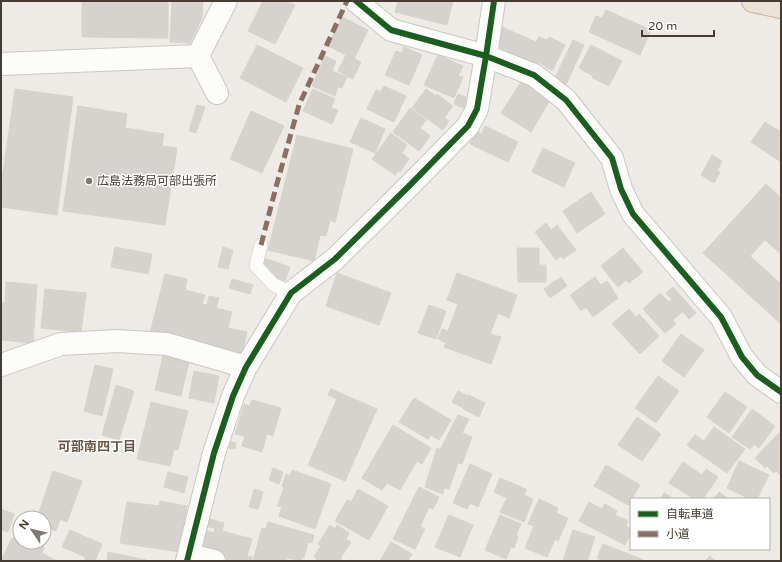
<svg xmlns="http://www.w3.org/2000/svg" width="782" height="562" viewBox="0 0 782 562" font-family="'Varela Round','Noto Sans JP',sans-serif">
<rect width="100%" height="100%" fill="#eeebe6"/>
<path fill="#d6d2cd" stroke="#d6d2cc" d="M82 1H168V38L82 37Z
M172 1H203L202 18 190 43 170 42Z
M263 1H286L295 5 275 44 248 31Z
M398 1H453L447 25 395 12Z
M606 10 651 30 640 55 589 32 596 16 602 18Z
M342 17 368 30 354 59 361 62 353 79 338 71 346 55 328 46Z
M502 27 536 42 539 37 546 40 550 37 565 45 552 71 539 62 538 66 495 45Z
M573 40 584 45 565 87 553 82Z
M257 45 303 68 286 102 240 78Z
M591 45 622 61 609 86 592 78 593 76 579 68Z
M404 47 422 55 409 85 385 75 396 51 402 53Z
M438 55 463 66 458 76 463 77 454 98 424 85Z
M325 56 336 61 332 71 347 77 342 88 338 87 335 96 312 86Z
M521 82 550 100 531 132 501 113Z
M384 86 406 96 394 122 367 109 376 90 381 92Z
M15 89 73 97 57 215 1 207V186Z
M313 89 335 99 331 108 338 110 332 124 303 111Z
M426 89 436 96 437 94 453 106 444 118 449 121 443 130 412 108Z
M458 94 474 100 471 111 454 104Z
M197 105 205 107 196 133 189 131Z
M78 106 127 114 125 128 164 134 162 146 177 148 165 225 63 211Z
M410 108 426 120 420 128 430 136 419 151 393 132Z
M251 111 284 126 262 173 230 159Z
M361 118 385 129 375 153 350 142Z
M765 122 781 132V162L751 142Z
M485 126 518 142 508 162 470 144 476 131 482 134Z
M391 133 407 145 402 153 409 159 400 172 398 171 395 175 372 159Z
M297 135 353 149 335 222 330 220 326 236 320 235 314 261 268 250Z
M543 148 575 163 564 187 532 172Z
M712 155 722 161 717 171 720 172 714 183 701 175Z
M766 184 781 198V254L765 240 750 256 781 284V324L703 253Z
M591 192 605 214 577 233 563 211Z
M546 223 551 230 557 225 576 250 563 259 561 256 556 260 535 232Z
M115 247 152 254 148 274 111 267Z
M223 247 233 250 228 269 218 267Z
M517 248H539V265H546V282H518Z
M623 248 643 272 629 283 626 280 618 287 601 266Z
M264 258 290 267 285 281 271 276 261 265Z
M337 273 391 293 379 325 326 306Z
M457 273 517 295 509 318 498 313 490 334 501 337 491 364 444 347 446 343 438 339 442 329 448 331 458 304 447 300Z
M165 274 187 279 185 290 205 295 202 304 207 305 209 296 219 298 216 308 232 312 228 328 247 332 241 358 149 337Z
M561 277 567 286 550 298 544 289Z
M595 277 601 285 607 281 618 298 593 317 586 307 581 311 570 295Z
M232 279 253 285 250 294 229 288Z
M6 282 37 285 33 343 1 340V303H5Z
M673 287 696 313 689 319 666 293Z
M45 289 86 293 81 332 41 328Z
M660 293 669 302 671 300 682 312 673 320 676 324 665 333 643 309Z
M429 305 446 311 436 339 418 333Z
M629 309 636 317 639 314 659 336 640 354 612 324Z
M681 334 704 350 684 377 662 361Z
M163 356 189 362 181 396 155 390Z
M95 365 113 369 102 416 84 411Z
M194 371 219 376 214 403 189 398Z
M658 376 679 391 656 423 635 408Z
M116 385 134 391 119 440 102 435Z
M331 389 377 409 345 481 308 465 337 399 328 395Z
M458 391 468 396 461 407 452 402Z
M725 392 747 407 729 433 707 417Z
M469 395 485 403 479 417 462 408Z
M414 398 451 420 439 440 431 435 428 439 399 422Z
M252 400 281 408 273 436 267 434 262 452 242 446 245 436 235 434 244 404 250 406Z
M151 402 188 411 178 450 174 449 170 466 137 459Z
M752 409 775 426 759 448 754 444 750 449 732 437Z
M458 415 469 419 462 433 472 437 462 464 458 463 449 489 444 488 443 494 425 487 437 448 440 450Z
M637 417 661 434 642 461 618 445Z
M393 425 431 448 422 464 417 461 400 490 387 483 382 490 362 478Z
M714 427 745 449 727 473 687 445 695 435 704 441Z
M779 433 781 435V474L780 475 776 471 774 473 767 466 765 468 755 458Z
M224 440 236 443 235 449 223 447Z
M739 461 769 475 757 499H750L727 488Z
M683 462 702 475 706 469 718 477 703 499H694L669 483Z
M470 464 492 474 478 507 470 503 467 509 453 503Z
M606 465 640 485 628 505 594 486Z
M273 468 283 472 279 484 269 480Z
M292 470 331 484 315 529 279 516 282 507 277 506 284 488 282 486 286 474 290 476Z
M53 471 82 481 67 522 60 519 56 531 44 527V518H37Z
M168 472 188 477 184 493 164 487Z
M500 478 526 489 524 495 533 499 524 522 500 512 507 498 494 492Z
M419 487 439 497 433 509 429 507 420 527 425 529 415 549 393 539Z
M254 489 263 492 258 509 249 507Z
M358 489 388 506 369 540 335 521 347 500 351 502Z
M719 492 729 499H714Z
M664 493 674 499H660Z
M539 499 558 508 556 513 568 518 558 541 555 539 547 557 525 548 534 526 528 524Z
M160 501 187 506 180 552 120 543 127 502 159 506Z
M589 502 602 509 605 504 617 511 615 515 628 521 626 526 631 529V534L625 545 579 521Z
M1 509 14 514 8 532 1 530Z
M449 515 473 525 460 557 435 547Z
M500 515 521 524 516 535 518 536 514 548 511 547 506 559 485 550Z
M207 518 224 523 222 531 252 539 247 556 252 557 251 561H226L227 557 198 549 205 531 214 533 215 528 205 526Z
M268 522 314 535 312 543 308 542 304 558 302 557 301 561 287 558 286 561H253L262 528 266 529Z
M330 525 335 529 337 525 349 533 346 539 351 542 340 559 344 561H316L317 559 314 557 321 546 318 544Z
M70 530 102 544 95 561H84L86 557 62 547Z
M573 530 595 537 587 561H563Z
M12 538 29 546 31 542H34L44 547 42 553 57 561H1Z
M391 542 412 554 408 561H380Z
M603 544 644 560V561H604L597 558Z
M108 552 146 560V561H107Z
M710 556 716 561H705Z"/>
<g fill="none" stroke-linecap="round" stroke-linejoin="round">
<g stroke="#cbc7c2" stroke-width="14">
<path id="lane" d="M261 245 256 266 274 285 291 293"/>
</g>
<g stroke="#cbc7c2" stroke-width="24">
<path id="street" d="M356 1 391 30 486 56 534 75 566 100 612 158 621 189 633 214 721 317 742 357 757 375 781 392
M1 64 198 56
M217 93 198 56 226 1
M1 365 61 344 117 341 167 344 246 367
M189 555 214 561
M187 561 214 453 233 396 246 367 291 293 335 259 411 184 468 126 477 109 486 56 494 1"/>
</g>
<g stroke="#c8b5a0" stroke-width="24">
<path id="highway" d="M753 1 781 7"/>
</g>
<use href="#lane" stroke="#fcfcfb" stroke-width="13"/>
<use href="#street" stroke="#fcfcfb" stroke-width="22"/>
<use href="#highway" stroke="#ebe2d7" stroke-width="22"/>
<path stroke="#8d6e63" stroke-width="5" stroke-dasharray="10 5" stroke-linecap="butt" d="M261 245 276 187 299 105 347 1"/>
<g stroke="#fff" stroke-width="8">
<path id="cycleway" d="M356 1 391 30 486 56 534 75 566 100 612 158 621 189 633 214 721 317 742 357 757 375 781 392
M187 561 214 453 233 396 246 367 291 293 335 259 411 184 468 126 477 109 486 56 494 1"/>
</g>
<use href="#cycleway" stroke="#1b5e20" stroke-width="6"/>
</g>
<circle fill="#807971" stroke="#fff" stroke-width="1.5" cx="89" cy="181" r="4"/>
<g text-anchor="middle" stroke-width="3" stroke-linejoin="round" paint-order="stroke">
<g font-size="12" fill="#443b32" stroke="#fff" text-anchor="start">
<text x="97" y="185">広島法務局可部出張所</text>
</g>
<g font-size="13" font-weight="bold" fill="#675849" stroke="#fff">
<text x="97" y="451">可部南四丁目</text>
</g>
</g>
<rect width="782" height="562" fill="none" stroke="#443b32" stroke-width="4"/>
<rect x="630" y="498" width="140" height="52" fill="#ffffff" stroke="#b4b1ad"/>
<rect x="638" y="511" width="20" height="6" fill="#1b5e20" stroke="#b4b1ad"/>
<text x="666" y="518" font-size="12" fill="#443b32">自転車道</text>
<rect x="638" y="531" width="20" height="6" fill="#8d6e63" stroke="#b4b1ad"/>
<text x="666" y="538" font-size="12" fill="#443b32">小道</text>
<g transform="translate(32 530) rotate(305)"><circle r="19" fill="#ffffff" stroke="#b4b1ad"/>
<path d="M0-3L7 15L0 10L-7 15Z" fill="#807971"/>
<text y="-6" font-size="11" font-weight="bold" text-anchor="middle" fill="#443b32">N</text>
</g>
<path d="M642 30v6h72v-6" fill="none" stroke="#443b32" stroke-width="2"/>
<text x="648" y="30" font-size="12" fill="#443b32" stroke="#ffffff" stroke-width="3" paint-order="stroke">20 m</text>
</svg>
